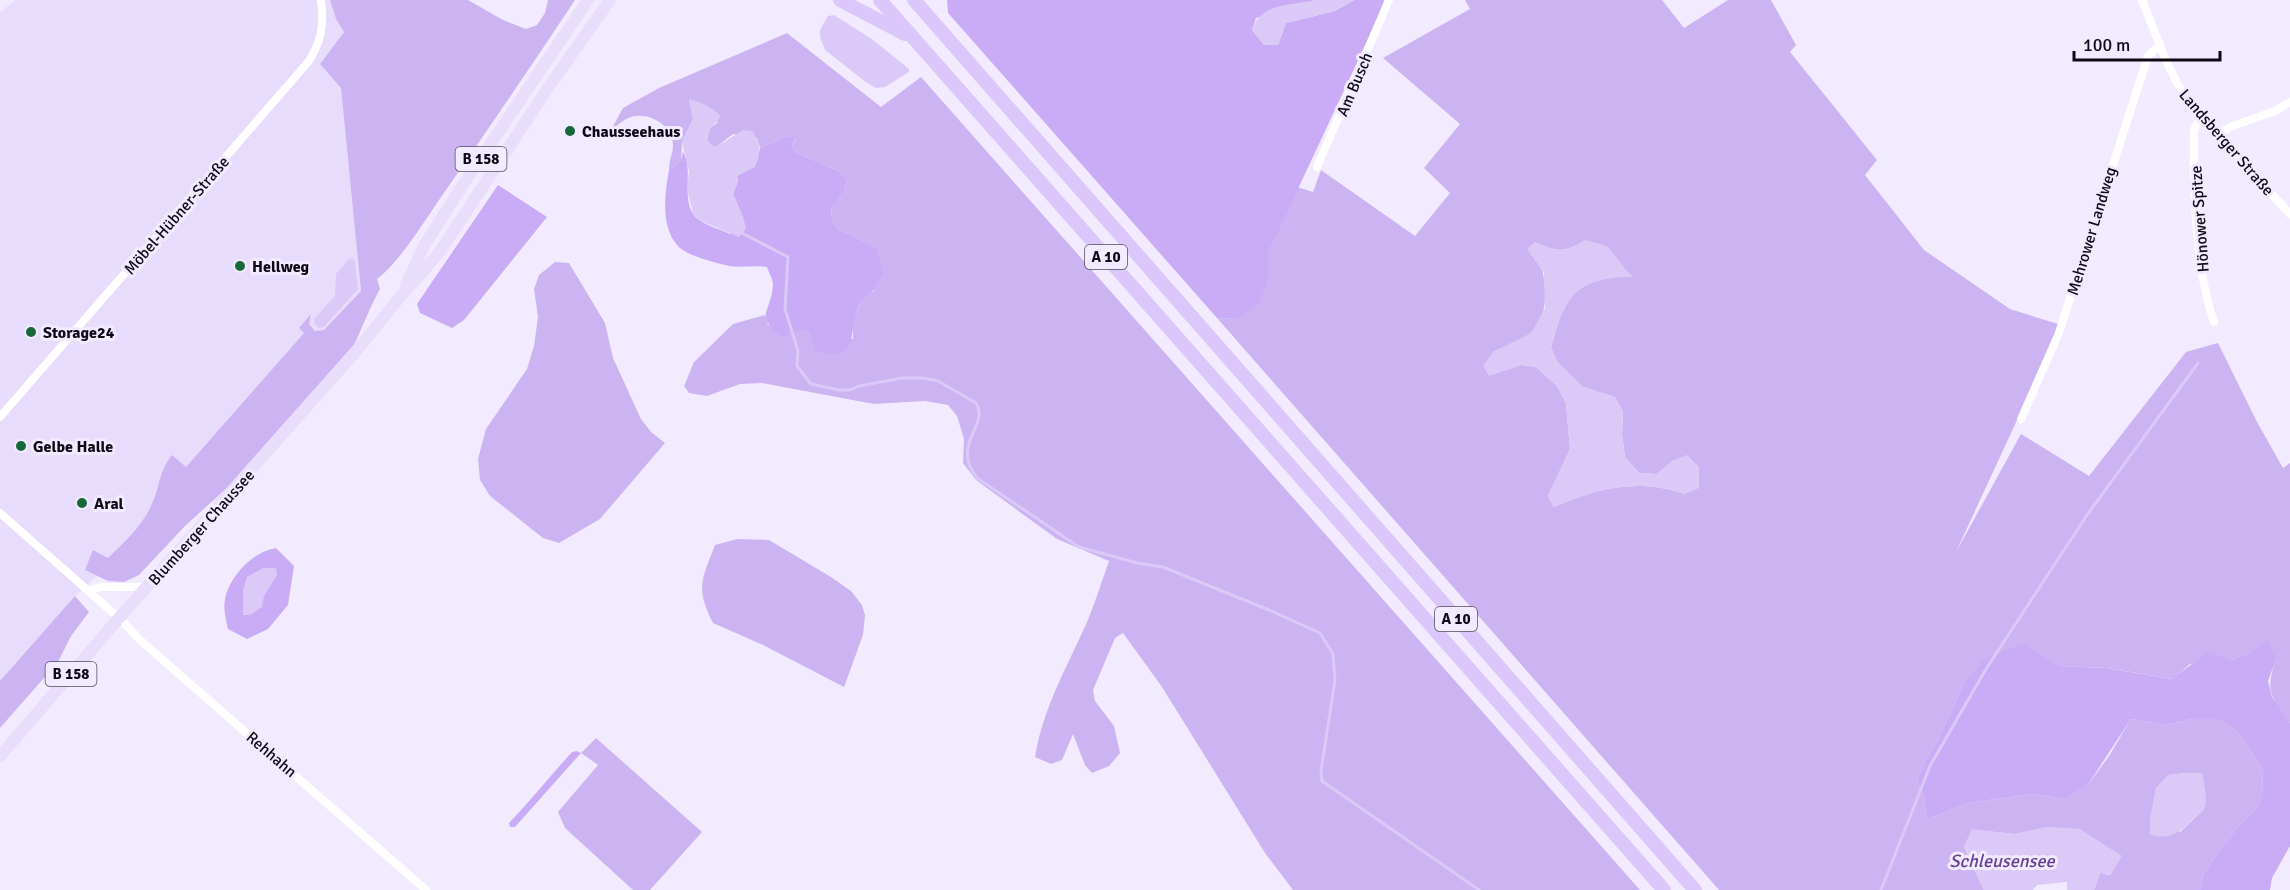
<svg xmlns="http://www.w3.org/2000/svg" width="2290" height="890" viewBox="0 0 2290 890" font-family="Signika,sans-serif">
<rect width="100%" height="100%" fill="#f2ebff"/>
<path fill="#e8dcfc" d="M16 0H330L336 19 344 32 320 64 341 88 361 291 324 331H315L308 324 310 316 304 333 186 467 172 455 156 489 151 506 142 522 108 558 94 550 85 570 97 576 75 596 0 681V12Z"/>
<path fill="#ccb3f2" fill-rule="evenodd" d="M330 0H468L503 20 526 29 537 25 545 13 548 0H575C532 65 488 129 444 193 426 218 401 261 377 279L380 289C370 307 363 326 354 345L229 486 185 526 139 575 124 582 108 581 85 570 93 550 108 558C123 543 141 527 150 508 159 490 159 471 172 455L186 467 304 333 299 328 311 314 309 324 315 331 324 330 361 291 341 88 320 64 344 32 336 19Z
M1465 0H1662L1684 28 1728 0H1771L1796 45 1790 52 1877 160 1865 175 1924 250 2010 309 2058 324 2042 366 1956 552 2021 434 2089 476 2186 352 2218 343 2257 422 2283 468 2290 463V723C2270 697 2265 690 2276 659L2252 652 2231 660 2190 664 2173 679 2107 668 2058 666 1963 685 1938 740 1926 759 1917 779 1924 798 1927 820 1967 803 2033 794 2066 799 2087 786 2109 756 2131 719 2167 725 2191 719H2217L2236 730 2262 768 2263 790 2257 808 2241 823 2220 850 2204 873 2200 890H2094L2100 873 2049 827 2015 834 1972 830 1964 847 1984 890H1719L1217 318 1236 319 1268 281V253L1297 187 1313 192 1321 170 1415 236 1450 193 1424 168 1460 124 1383 58 1470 9ZM1586 240 1632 276C1574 278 1565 296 1551 348L1558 363 1583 387 1615 397 1623 412 1622 434 1625 457 1639 473 1657 474 1674 460 1685 494C1639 478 1597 488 1554 507L1548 496 1570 449 1566 403 1557 386 1536 367 1522 365 1493 352C1503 347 1525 340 1531 333 1555 308 1543 271 1535 242 1557 252 1564 253 1586 240ZM2185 773H2202V811L2180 832 2154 800 2156 788 2169 775Z
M787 33 881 107 921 77 1640 890H1293L1265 853 1162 687 1123 633 1115 638 1093 690 1095 701 1114 726 1120 753 1109 766 1092 773 1085 765 1073 734 1062 760 1051 764 1035 757C1043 708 1067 667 1087 622 1095 603 1102 581 1109 561L1057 539 976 480 963 463 964 439 957 416 948 405 925 401 874 404 762 383 740 384 707 396 689 393 684 386 694 362 733 324 765 315 768 325 804 329 810 335 853 339V319L862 300 874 291 884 273 877 251C872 247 867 243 861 240 844 230 832 233 831 209L844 192 847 180 839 171 795 152 792 145 796 138 788 136 760 148 757 138 733 134 716 147 711 145 707 139 710 128 718 122 689 99 693 119 682 142 681 160 669 170C669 159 673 153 673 146 674 126 649 111 631 117 624 119 617 126 611 130L623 108 659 88Z
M555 262 569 263 605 323 613 358 641 419 651 432 665 443 600 519 559 543 543 538 490 496 480 480 478 459 486 429 527 369 534 346 538 317 534 289 539 275Z
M737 539 769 540 831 577 851 591 862 605 865 615 863 635 844 687 763 645 713 623C695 588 702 579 715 545Z
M75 596 89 612 71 636 58 662 0 728V681Z
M596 738 702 832 650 890H633L565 828 558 812 598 765 581 753Z"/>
<path fill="#c9acf5" d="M947 0H1316L1256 18 1252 30 1264 45H1278L1286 23 1335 11 1354 0H1384L1383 7 1268 253V281L1258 305 1236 319 1217 318 948 13Z
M788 136 796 137 792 145 795 152 839 171 847 180 844 192 831 209C832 233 844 230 861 240 867 243 872 247 877 250L884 273C881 278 878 285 875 289 871 294 865 297 861 302 844 329 866 363 815 351L810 335 804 329 782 337C753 314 771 314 773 285 773 279 769 273 767 267 754 265 741 268 729 266 716 263 687 256 678 246 660 227 665 193 669 170L681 160 683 152C695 171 678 204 699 220 708 226 720 229 730 234L737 203 733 194 738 181 737 176C748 169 758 163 760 148Z
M498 185 547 217 464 320 452 328 420 313 417 304Z
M276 548 294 566 288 605 268 629 247 639 228 629C226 620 223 609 225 600 228 578 253 551 276 548Z
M2267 640 2276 659 2268 681 2272 697 2290 723V846L2272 878 2270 890H2200L2204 873 2220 850 2241 823 2257 808 2263 790 2262 768 2236 730 2217 719H2191L2167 725 2131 719 2087 786 2066 799 2033 794 1967 803 1927 820 1924 798 1917 779 1926 759 1938 740 1963 685 1984 660 2022 644 2058 666 2106 668 2172 679 2208 652 2231 660 2252 652Z
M577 751 581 753 515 827H510L509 823C531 800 551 775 572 752Z"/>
<path fill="#dbcaf7" d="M1316 0H1354L1335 11 1286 23 1278 45H1264L1252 30C1261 2 1290 6 1316 0Z
M834 15 872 39 909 69V72L885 87 876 88 867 83 825 50 820 37V30L828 16Z
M689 99C699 101 715 108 721 117L710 128 707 139 711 145 716 147 743 130 752 131C761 143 761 153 755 167L737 176 738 181 733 194 743 216 746 229 739 237 699 220 693 213 687 189 689 172 682 142 693 119Z
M1586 240 1607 246 1632 277C1576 277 1564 297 1551 348L1558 363 1583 387 1615 397 1623 412 1622 434 1625 457 1639 473 1657 474 1674 460 1687 455 1699 467V488L1685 494C1639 478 1597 488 1554 507L1548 496 1570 449 1566 403 1557 386 1536 367 1522 365 1489 376 1483 366 1493 352 1531 333 1545 308 1544 273 1527 249 1535 242C1557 252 1564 253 1586 240Z
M350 258 355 260 358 289 324 327 319 328 314 323 315 318 335 296 336 274Z
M263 568H276L277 575 264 596 262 607 250 615H243V590L247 577Z
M2185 773H2202C2204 783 2209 801 2203 811 2201 814 2197 815 2195 817 2182 830 2170 842 2150 834V819L2156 788 2168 775Z
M2049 827 2080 829 2122 856 2110 876 2100 873 2094 890H2067V882L2037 885 2033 890H1984L1964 847 1972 829 2015 834Z"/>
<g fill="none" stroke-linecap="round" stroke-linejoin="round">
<path stroke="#dbcaf7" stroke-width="3" d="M742 233 788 257 785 309 798 351 797 366 811 384 839 390H850L859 386 902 378H923L938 381 976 403C990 425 950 444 977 478L1079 547 1137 563 1163 567 1269 610 1320 633 1333 654 1335 680 1321 771 1322 781 1479 890
M1881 890 1930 766 1986 669 2087 515 2198 363"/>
<path stroke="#fff" stroke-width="8" d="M2142 0 2165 58 2176 81 2191 105 2290 214
M2201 116 2194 130C2193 187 2195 268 2214 322
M2218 135 2230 127 2275 111 2290 102
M1317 167 1389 0
M0 417 309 61C322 40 324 24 321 0
M2021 419 2059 333 2148 56 2159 46
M0 513 119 618 140 640 426 890
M89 591 100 587H146"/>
<path stroke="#e9ddfc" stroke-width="12" d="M406 285 424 246 462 186 588 0
M0 756 119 618 358 349 400 297 439 253 548 88 610 0"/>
<path stroke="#dbc7fa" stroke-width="14" d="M840 0 905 34
M880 0 1664 890
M914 0 1695 890"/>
</g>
<g fill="#166838" stroke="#f2ebff" stroke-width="2">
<circle cx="570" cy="131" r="6"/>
<circle cx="240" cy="266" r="6"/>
<circle cx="31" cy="332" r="6"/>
<circle cx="21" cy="446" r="6"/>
<circle cx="82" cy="503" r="6"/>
</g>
<g text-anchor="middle" stroke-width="6" stroke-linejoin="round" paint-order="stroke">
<g fill="#f2ebff" stroke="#524d5a" stroke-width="1.5">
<rect x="455.5" y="147" width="51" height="24" rx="4.5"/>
<rect x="1085" y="245" width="42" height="24" rx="4.5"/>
<rect x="1435" y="607" width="42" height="24" rx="4.5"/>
<rect x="45.5" y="662" width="51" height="24" rx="4.5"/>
</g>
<g font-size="15" font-weight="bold" fill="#0e0914">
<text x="481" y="164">B 158</text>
<text x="1106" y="262">A 10</text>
<text x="1456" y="624">A 10</text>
<text x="71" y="679">B 158</text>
</g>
<g font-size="16" fill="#0e0914" stroke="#f2ebff">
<text transform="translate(1354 84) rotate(-67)" y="6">Am Busch</text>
<text transform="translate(2227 142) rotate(49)" y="6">Landsberger Straße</text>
<text transform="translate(176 215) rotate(-49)" y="6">Möbel-Hübner-Straße</text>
<text transform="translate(2199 219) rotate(-94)" y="6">Hönower Spitze</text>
<text transform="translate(2091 231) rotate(-73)" y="6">Mehrower Landweg</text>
<text transform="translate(201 527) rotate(-48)" y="6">Blumberger Chaussee</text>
<text transform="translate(272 754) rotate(41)" y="6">Rehhahn</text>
</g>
<g font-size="16" font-weight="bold" fill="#0e0914" stroke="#f2ebff" text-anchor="start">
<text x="582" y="137">Chausseehaus</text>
<text x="252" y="272">Hellweg</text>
<text x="43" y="338">Storage24</text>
<text x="33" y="452">Gelbe Halle</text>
<text x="94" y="509">Aral</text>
</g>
<g font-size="18" font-style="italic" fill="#674095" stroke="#f2ebff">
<text x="2002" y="867">Schleusensee</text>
</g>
</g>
<path d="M2074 51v9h146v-9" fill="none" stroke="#0e0914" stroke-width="3"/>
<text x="2083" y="51" font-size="18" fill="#0e0914" stroke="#f2ebff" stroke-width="4.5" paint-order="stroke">100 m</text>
</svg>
